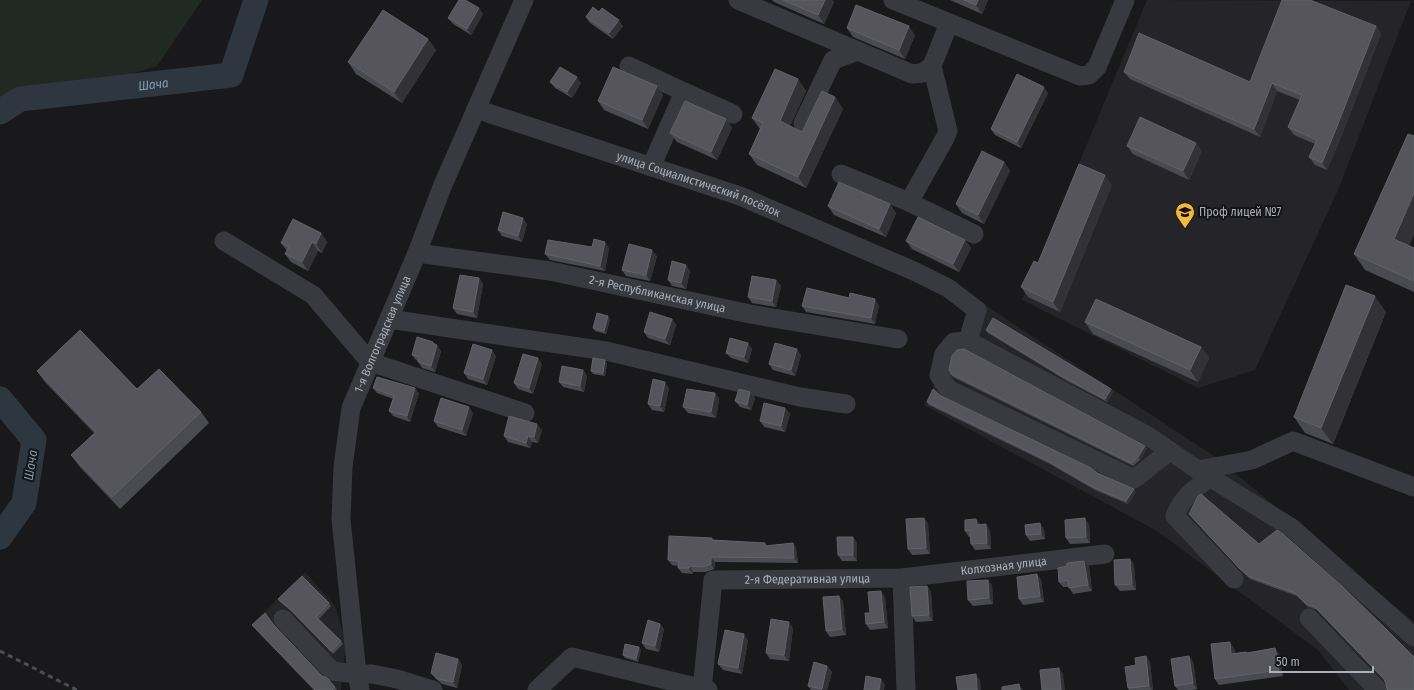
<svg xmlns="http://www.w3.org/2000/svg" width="1414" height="690" viewBox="0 0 1414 690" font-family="'Fira Sans Condensed',sans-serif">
<rect width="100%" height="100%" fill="#19181b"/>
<path fill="#252428" d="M1147 0 1411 1 1339 188 1255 370 1198 388 1022 300Z
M979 301 1217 458 1414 622V690H1349L1318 650 1157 531 924 405Z
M305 572 335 606 346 642 341 690H313L251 625Z"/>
<path fill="#202922" d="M0 0H202L157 66 28 106 0 98Z"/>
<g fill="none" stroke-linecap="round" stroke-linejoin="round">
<g stroke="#2e373f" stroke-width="25">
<path id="s1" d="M0 112 20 99 231 75 256 0"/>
<path d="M0 399 34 440 24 503 0 537"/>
</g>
<g stroke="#393a40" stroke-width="19">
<path d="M738 0 912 74 922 73 932 66 949 23"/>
<path d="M893 0 1080 76 1089 75 1097 67 1125 0"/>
<path d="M629 66 684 92"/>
<path id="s2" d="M476 109 740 196 916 272 948 288 977 310 968 341 1148 436 1198 470 1292 528 1414 637"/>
<path d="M803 123 833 60 858 51"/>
<path d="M651 167 684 92 733 114"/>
<path d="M841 174 909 202 945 138 948 131 932 66"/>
<path d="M909 202 974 234"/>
<path d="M224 241 313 295 370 362 525 413"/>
<path id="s3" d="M417 253 550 271 750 314 898 339"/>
<path d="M389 319 606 351 800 397 846 404"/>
<path d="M968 341 954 342 944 354 939 375 948 389 1134 479 1170 451"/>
<path d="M1198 470 1252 460 1293 441 1414 487"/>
<path d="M1210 477C1195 489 1182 497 1175 516L1234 579"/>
<path d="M902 578 906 690"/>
<path d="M1309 618 1378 690"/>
<path d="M283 619 332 671 357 674H372L397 679 433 690"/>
<path id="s4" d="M360 690 357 674 341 519 343 467 351 408 417 253 442 187 524 0"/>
<path d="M537 690 572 657 708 690"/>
<path id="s5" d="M702 690 713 580 902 578 1105 554"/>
</g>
<path stroke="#4c4e55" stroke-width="3" stroke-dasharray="5 4" stroke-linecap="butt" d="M0 651 77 690"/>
</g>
<path fill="#4a4b50" d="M772 0H832L834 2 824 24 774 2Z
M950 0H988L982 14Z
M599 12 623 26 613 39 590 23 586 17Z
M483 14 471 35 453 24 448 18Z
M1376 26 1381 34 1341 137 1327 170 1315 165 1309 157 1315 144 1294 135 1288 127 1300 100 1277 91 1260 137 1130 79 1124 72 1250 82Z
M847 28 915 35 905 59 853 37Z
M428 39 436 50 402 103 356 74 348 62Z
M798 79 806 91 790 126 802 132 835 97 843 109 806 188 757 165 749 154 760 129 752 118Z
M550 82 581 83 572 98 555 88Z
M657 86 663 95 648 129 604 110 598 101Z
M1048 93 1021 148 995 135 991 129Z
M726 119 732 128 717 160 677 142 670 133Z
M1127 146 1202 151 1189 180 1133 154Z
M1004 162 1010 171 984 224 962 213 956 204Z
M1112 185 1060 312 1028 297 1021 287 1038 263Z
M828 206 896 213 886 237 834 215Z
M527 224 522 242 502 236 498 230Z
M321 233 327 242 322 253 318 251 308 271 291 262 285 254 287 251 281 243Z
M965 240 971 248 959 272 912 249 906 241Z
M1409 246 1414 248V292L1365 270 1354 254Z
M592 247 609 248 605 271 550 260 545 254Z
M657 256 650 281 626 276 622 270Z
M686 265 690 271 686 289 672 286 668 280Z
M479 278 483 284 477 318 457 314 453 308Z
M776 280 781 286 776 307 752 303 748 297Z
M849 298 879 305 875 324 806 312 802 306Z
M1386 312 1333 444 1305 433 1294 417Z
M610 319 606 334 595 331 593 328Z
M672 319 676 325 670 345 648 338 644 332Z
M1085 322 1201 347 1209 358 1198 382 1093 334Z
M986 330 1111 389 1113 392 1107 402 1067 381 988 333Z
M433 342 441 351 435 372 422 368 418 361 416 360 412 355Z
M748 343 752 349 748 363 731 358 726 353Z
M801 355 795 376 773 370 769 364Z
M496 356 487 385 468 379 464 373Z
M605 360 607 363 605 376 593 374 591 371Z
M542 364 533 394 518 389 514 383Z
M583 370 587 376 584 392 563 387 559 382Z
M37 371 137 389 201 412 209 423 120 509 79 466 71 455 94 433 45 382Z
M951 374 1145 446 1147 449 1140 460 1133 466 953 377Z
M373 388 419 393 410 422 393 416 389 411 393 399 377 393Z
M669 388 664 412 652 410 648 404Z
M750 392 755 398 751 410 740 407 735 401Z
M715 393 719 399 716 418 688 413 683 407Z
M941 396 1097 473 1136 492 1128 504 1095 490 1050 464 929 405 927 402Z
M785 408 790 414 785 432 764 427 760 421Z
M473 413 466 436 438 427 434 421Z
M542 430 538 443 532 442 530 448 508 442 504 436Z
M1189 514 1259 544 1343 587 1386 684 1385 681 1317 610 1312 608 1308 607 1297 596 1250 579 1242 571Z
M924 518 928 524 930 554 912 555 908 549Z
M1089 524 1090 543 1070 544 1066 538Z
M980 525 990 530 991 549 975 550 971 544 970 537H969L965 531Z
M1044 529 1045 539 1030 541 1026 535Z
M853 537 857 543V561H842L838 555Z
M712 538 713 540 765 543 767 546 793 543 796 548 798 563 715 562 714 569 706 572H693V574L682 573 678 568V566L672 565 668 560Z
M1130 559 1134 565 1136 590 1120 591 1115 585Z
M1084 561 1089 567 1092 591 1073 594 1069 587H1063L1059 582 1067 566Z
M1037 574 1041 580 1044 602 1023 605 1019 599Z
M992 585 993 604 973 606 968 600Z
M927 586 931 592 933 621 916 622 912 616Z
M839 596 843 602 846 635 830 637 826 631Z
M885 597 888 628 870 630 866 624 870 613Z
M278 599 329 603 331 606 319 619 341 641 343 644 333 654 291 611 280 602Z
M273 624 322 676 335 687 337 690H314L255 628 252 625Z
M660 624 664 629 659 652 646 649 642 643Z
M793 628 789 661 770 659 766 653Z
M748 640 742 674 723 670 718 664Z
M1234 648 1235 653H1247L1275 648 1279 654 1283 676 1219 685 1215 679Z
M641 650 638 662 625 658 623 655Z
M1146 656 1150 662 1153 690H1129L1128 688 1136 665Z
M1189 656 1193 662 1197 689 1192 690H1178L1175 686Z
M458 659 462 665 457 688 442 684 436 679 431 673Z
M827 666 832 672 827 690H811L808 686Z"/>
<path fill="#323236" d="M825 0H832L834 2 824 24 818 15Z
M978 0H988L982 14 976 5Z
M479 8 483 14 471 35 467 29Z
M619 20 623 26 613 39 609 33Z
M909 26 915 35 905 59 899 50Z
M1376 26 1381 34 1341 137 1327 170 1322 163Z
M428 39 436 50 402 103 394 92Z
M577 77 581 83 572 98 567 92Z
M798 79 806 91 787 133 780 121Z
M1272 83 1277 91 1260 137 1254 129Z
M657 86 663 95 648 129 642 120Z
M1044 87 1048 93 1021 148 1017 142Z
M835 97 843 109 806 188 798 177Z
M726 119 732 128 717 160 711 152Z
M1196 143 1202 151 1189 180 1183 171Z
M1004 162 1010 171 984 224 978 215Z
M1105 175 1112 185 1060 312 1053 302Z
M1414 193V235L1405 255 1394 239Z
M890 204 896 213 886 237 879 229Z
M523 218 527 224 522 242 518 236Z
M321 233 327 242 322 253 316 244Z
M965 240 971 248 959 272 953 264Z
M312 242 318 251 308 271 302 262Z
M605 242 609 248 605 271 600 266Z
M652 250 657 256 650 281 646 275Z
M686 265 690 271 686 289 681 283Z
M479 278 483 284 477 318 473 312Z
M776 280 781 286 776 307 772 301Z
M1375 296 1386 312 1333 444 1321 428Z
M875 299 879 305 875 324 871 318Z
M608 316 610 319 606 334 604 331Z
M672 319 676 325 670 345 665 339Z
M433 342 436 347 437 345 441 351 435 372 431 366Z
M748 343 752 349 748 363 744 357Z
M1201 347 1209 358 1198 382 1190 370Z
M797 349 801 355 795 376 791 370Z
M492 350 496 356 487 385 483 379Z
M538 358 542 364 533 394 529 388Z
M605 360 607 363 605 376 603 373Z
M583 370 587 376 584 392 580 386Z
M665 382 669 388 664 412 660 406Z
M415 388 419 393 410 422 407 416Z
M1111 389 1113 392 1107 402 1105 399Z
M750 392 755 398 751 410 747 405Z
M715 393 719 399 716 418 711 412Z
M469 407 473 413 466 436 462 430Z
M785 408 790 414 785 432 781 426Z
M537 424 542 430 538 443 534 437Z
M528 436 532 442 530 448 526 443Z
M1145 446 1147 449 1140 460 1138 457Z
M1134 489 1136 492 1128 504 1126 501Z
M924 518 928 524 930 554 926 548Z
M1085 518 1089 524 1090 543 1086 537Z
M976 519 981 525H977Z
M1040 523 1044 529 1045 539 1041 534Z
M986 524 990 530 991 549 987 543Z
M853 537 857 543V561L853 555Z
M793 543 796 548 798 563 794 558Z
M711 557 715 562 714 569 711 564Z
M1130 559 1134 565 1136 590 1132 584Z
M1084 561 1089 567 1092 591 1088 585Z
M690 566 693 572V574L689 568Z
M1037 574 1041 580 1044 602 1040 596Z
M988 580 992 585 993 604 989 598Z
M927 586 931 592 933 621 929 615Z
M881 591 885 597 888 628 884 622Z
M839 596 843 602 846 635 842 629Z
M789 622 793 628 789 661 784 655Z
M660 624 664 629 659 652 655 646Z
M744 634 748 640 742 674 738 668Z
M1230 642 1234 648 1236 660 1231 654Z
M639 647 641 650 638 662 636 659Z
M1275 648 1279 654 1283 676 1279 670Z
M1146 656 1150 662 1153 690H1152L1149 686Z
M1189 656 1193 662 1197 689 1193 683Z
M458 659 462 665 457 688 453 682Z
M827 666 832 672 827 690H822V689Z
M1059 668 1063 674 1065 690H1061Z
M976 674 980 680 981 690H977Z
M881 679 885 685 884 690H879Z
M1019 684 1023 690H1020Z"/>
<path fill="#55555b" stroke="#62636a" d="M459 0H465L479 8 467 29 448 18Z
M783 0H825L818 15Z
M964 0H978L976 5Z
M1282 0H1310L1376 26 1336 129 1322 163 1309 157 1317 140 1288 127 1302 95 1272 83 1254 129 1124 72 1139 33 1250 82Z
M856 5 909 26 899 50 847 28Z
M593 7 599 12 602 8 619 20 609 33 586 17Z
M383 10 428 39 394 92 348 62Z
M560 67 577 77 567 92 550 82Z
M613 67 657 86 642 120 598 101Z
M775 69 798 79 780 121 802 132 822 91 835 97 798 177 749 154 763 123 752 118Z
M1017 74 1044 87 1017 142 991 129Z
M685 101 726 119 711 152 670 133Z
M1140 117 1196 143 1183 171 1127 146Z
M1408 134 1414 136V193L1394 239 1414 248V281L1354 254Z
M982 151 1004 162 978 215 956 204Z
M1079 164 1105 175 1053 302 1021 287 1034 261 1038 263Z
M839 182 890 204 879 229 828 206Z
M503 212 523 218 518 236 498 230Z
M918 217 965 240 953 264 906 241Z
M293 219 321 233 316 244 312 242 302 262 285 254 289 247 281 243Z
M594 239 605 242 600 266 545 254 548 240 592 247Z
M629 244 652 250 646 275 622 270Z
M672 261 686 265 681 283 668 280Z
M460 275 479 278 473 312 453 308Z
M752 276 776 280 772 301 748 297Z
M1346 285 1375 296 1321 428 1294 417Z
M807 288 849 298 850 293 875 299 871 318 802 306Z
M1096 299 1201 347 1190 370 1085 322Z
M650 312 672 319 665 339 644 332Z
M597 313 608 316 604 331 593 328Z
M993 318 1111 389 1105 399 1065 378 986 330Z
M80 330 137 389 159 369 201 412 112 497 71 455 96 432 37 371Z
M417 337 433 342 432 343 437 345 431 366 418 362 419 357 412 355Z
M730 338 748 343 744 357 726 353Z
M775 343 797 349 791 370 769 364Z
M473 344 492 350 483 379 464 373Z
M964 349 1145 446 1138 457 1131 463 951 374 949 370 952 356 957 350Z
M523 354 538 358 529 388 514 383Z
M593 358 605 360 603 373 591 371Z
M562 366 583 370 580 386 559 382Z
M377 377 415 388 407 416 389 411 394 396 373 388Z
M653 379 665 382 660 406 648 404Z
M687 389 715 393 711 412 683 407Z
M739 389 750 392 747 405 735 401Z
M933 389 941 396 1091 468 1097 473 1134 489 1126 501 1093 487 1048 461 927 402Z
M441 398 469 407 462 430 434 421Z
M764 403 785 408 781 426 760 421Z
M509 416 537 424 534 437 528 436 526 443 504 436Z
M1201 494 1259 544 1277 530 1283 534 1343 587 1385 628 1414 657V690H1388L1387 689 1386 684 1384 679 1315 607 1310 605 1306 604 1295 593 1248 576 1239 568 1189 514 1198 496Z
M924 518 926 548 908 549 906 519Z
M1085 518 1086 537 1066 538 1065 520Z
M976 519 977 525 986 524 987 543 971 544 970 530 965 531V520Z
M1040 523 1041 534 1026 535 1025 525Z
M669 536 712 538V540L765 543V546L793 543 794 558 711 557V564L702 567 690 566 689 568H678L679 561 668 560Z
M837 537H853V555H838Z
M1130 559 1132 584 1115 585 1114 560Z
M1084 561 1088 585 1069 588 1068 580 1059 582 1058 568 1067 566V563Z
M1037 574 1040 596 1019 599 1017 577Z
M302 576 329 603 316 617 341 641 331 651 289 608 278 599Z
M988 580 989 598 968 600 967 581Z
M927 586 929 615 912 616 910 587Z
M881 591 884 622 866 624 865 613H870L868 592Z
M839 596 842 629 826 631 823 597Z
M265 613 273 624 322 676 327 678 335 687 332 690H315L252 625Z
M771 619 789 622 784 655 766 653Z
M648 620 660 624 655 646 642 643Z
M725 630 744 634 738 668 718 664Z
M1230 642 1231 654 1246 652 1247 653 1275 648 1279 670 1215 679 1211 644Z
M625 644 639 647 636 659 623 655Z
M436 653 458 659 453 682 438 679 431 673Z
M1146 656 1149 686 1128 688 1125 667 1136 665 1135 658Z
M1189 656 1193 683 1175 686 1171 659Z
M814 662 827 666 822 689 808 686Z
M1059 668 1061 690H1042L1040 670Z
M976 674 977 690H958L956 677Z
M866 676 881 679 879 690H864Z
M1019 684 1020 690H1002V687Z"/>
<defs>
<g id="university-pin" transform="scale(1)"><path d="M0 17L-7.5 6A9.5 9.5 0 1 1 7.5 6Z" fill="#f3ba38" stroke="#141316"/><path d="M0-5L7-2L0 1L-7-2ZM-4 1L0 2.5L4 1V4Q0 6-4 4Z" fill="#111"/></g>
</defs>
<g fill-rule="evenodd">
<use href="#university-pin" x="1185" y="212"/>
</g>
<g text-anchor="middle" stroke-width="4" stroke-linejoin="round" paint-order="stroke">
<g font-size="12" fill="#abafba" stroke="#141316">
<text dy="4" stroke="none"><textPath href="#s2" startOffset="235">улица Социалистический посёлок</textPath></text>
<text dy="4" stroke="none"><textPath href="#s3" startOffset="244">2-я Республиканская улица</textPath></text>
<text dy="4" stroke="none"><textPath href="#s4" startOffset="364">1-я Волгоградская улица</textPath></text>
<text dy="4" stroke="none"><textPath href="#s5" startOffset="402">Колхозная улица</textPath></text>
<text dy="4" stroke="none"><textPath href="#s5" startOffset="205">2-я Федеративная улица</textPath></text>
</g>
<g font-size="12" fill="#abafba" stroke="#141316" text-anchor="start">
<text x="1199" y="216">Проф лицей №7</text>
</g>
<g font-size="13" font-style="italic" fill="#829cb5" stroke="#141316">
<text dy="5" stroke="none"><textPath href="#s1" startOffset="158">Шача</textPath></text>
<text transform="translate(30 465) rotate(-81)" y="5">Шача</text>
</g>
</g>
<path d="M1270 666v6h103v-6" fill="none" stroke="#abafba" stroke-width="2"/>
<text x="1276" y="666" font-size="12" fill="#abafba" stroke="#141316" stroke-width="3" paint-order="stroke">50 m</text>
</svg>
